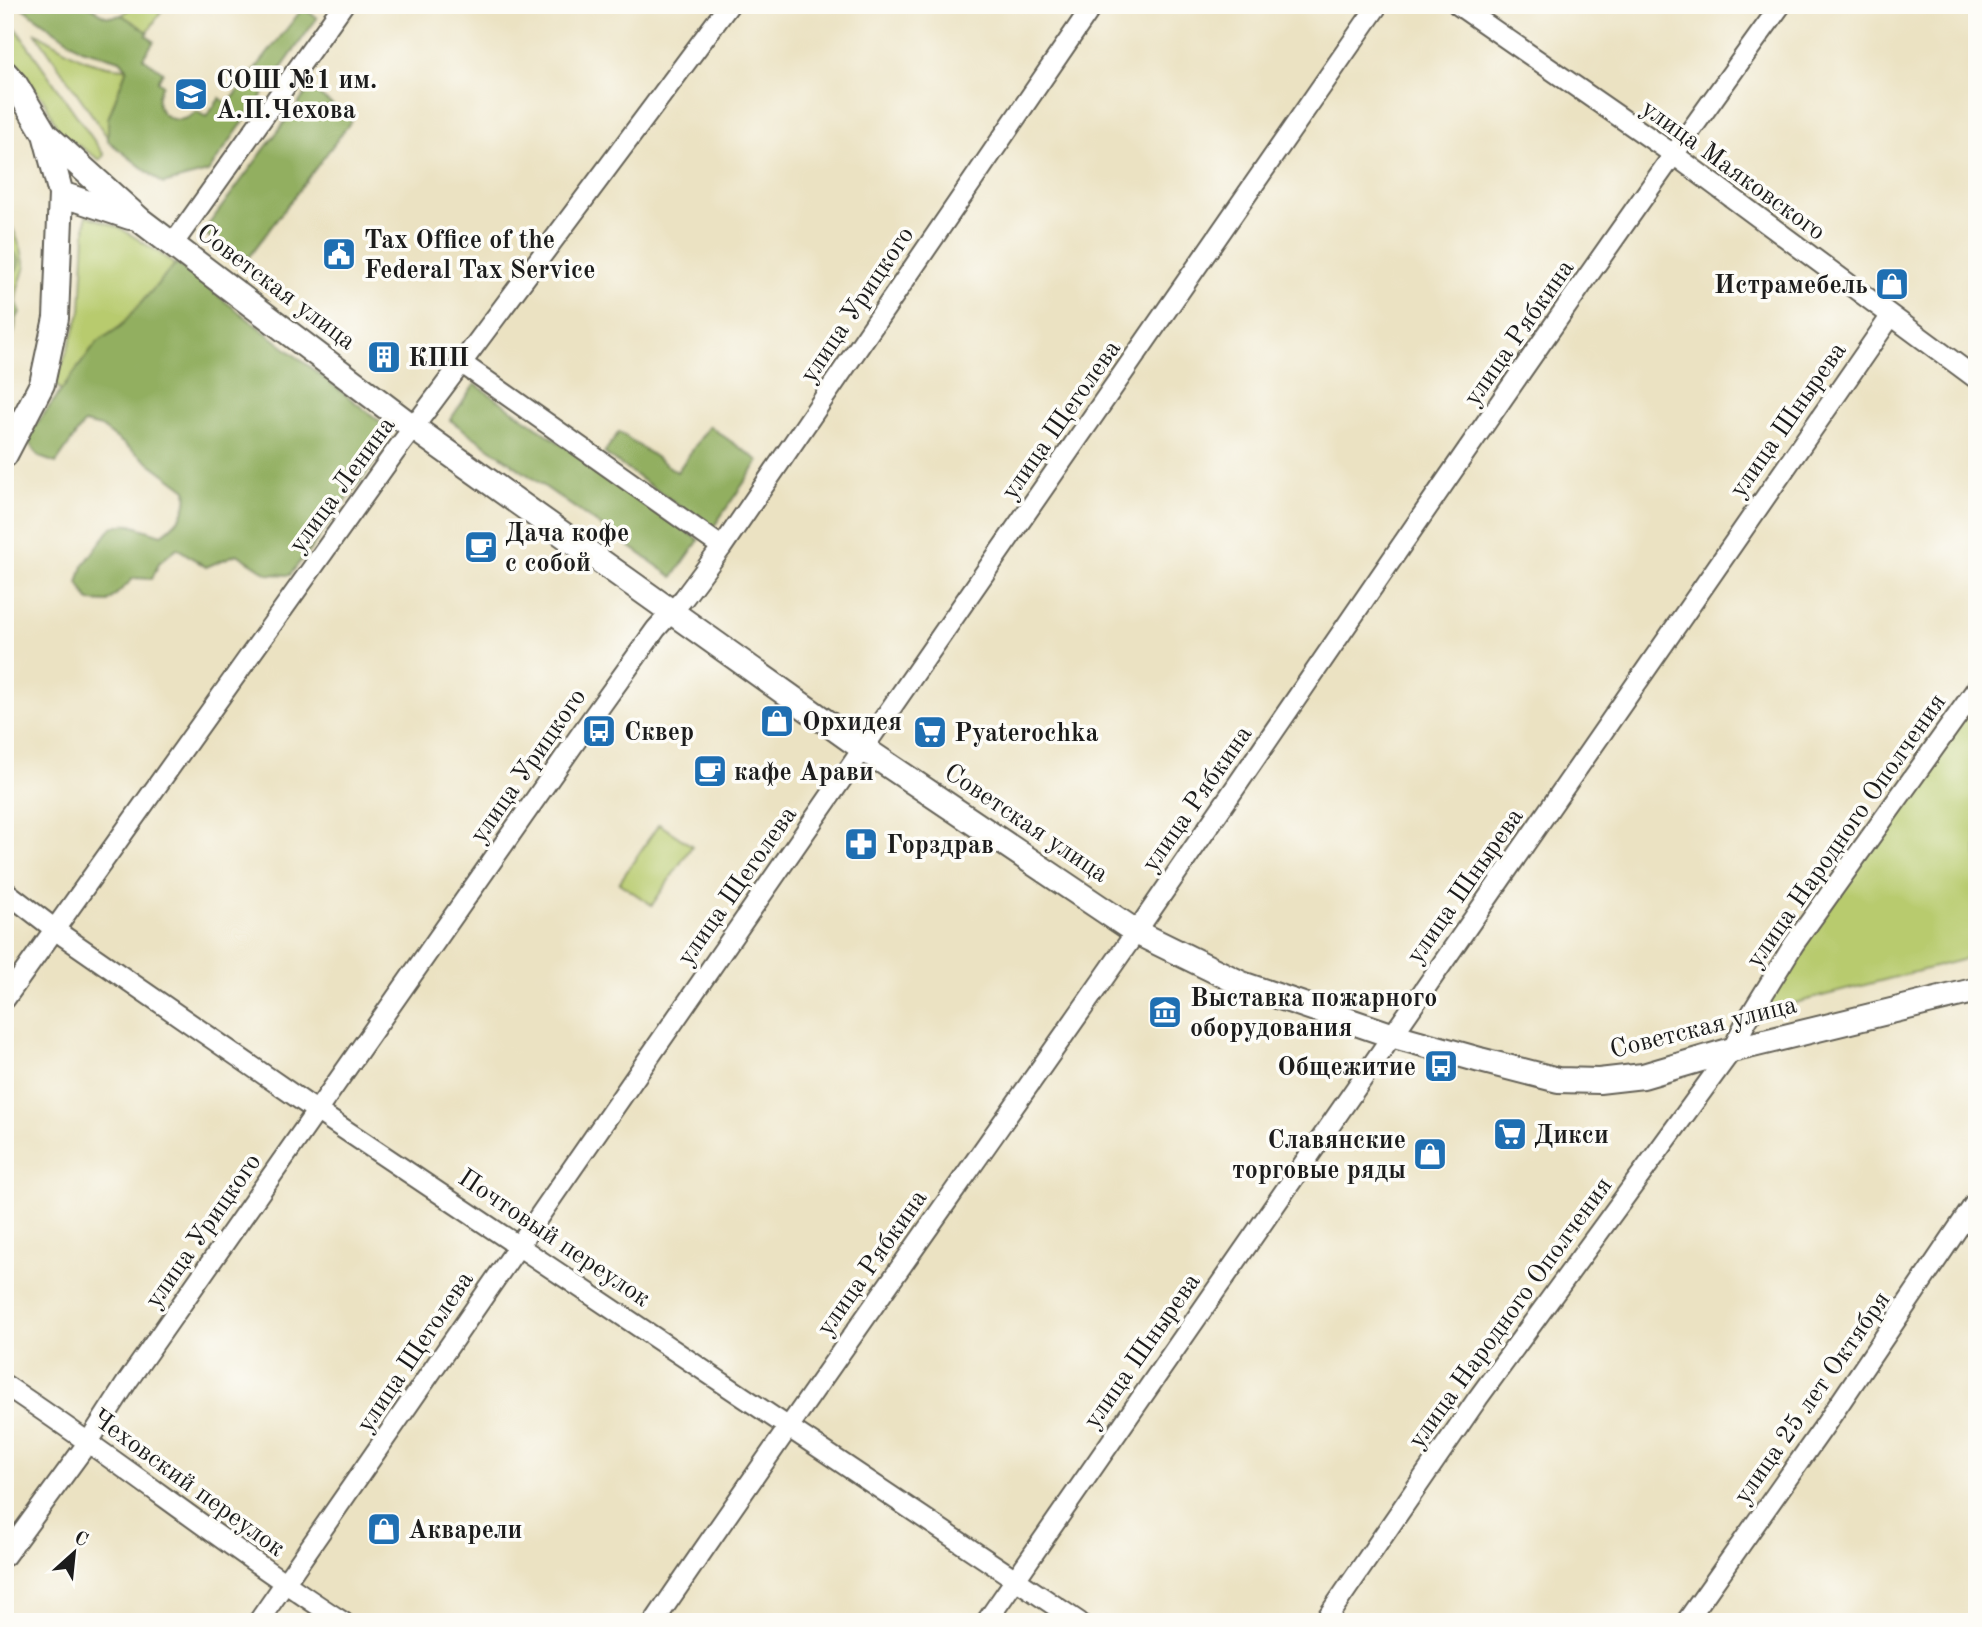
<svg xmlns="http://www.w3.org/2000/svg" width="1982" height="1627" viewBox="0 0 1982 1627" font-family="'Old Standard TT',serif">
<rect width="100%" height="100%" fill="#fdfcf7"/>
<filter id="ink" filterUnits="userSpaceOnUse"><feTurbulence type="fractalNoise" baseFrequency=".0143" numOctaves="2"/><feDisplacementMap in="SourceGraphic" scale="14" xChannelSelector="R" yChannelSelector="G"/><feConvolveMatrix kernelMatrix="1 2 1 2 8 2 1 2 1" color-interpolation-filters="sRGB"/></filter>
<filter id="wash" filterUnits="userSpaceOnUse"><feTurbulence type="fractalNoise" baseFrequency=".00686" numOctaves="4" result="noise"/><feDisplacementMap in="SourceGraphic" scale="28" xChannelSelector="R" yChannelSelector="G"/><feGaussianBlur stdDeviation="1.57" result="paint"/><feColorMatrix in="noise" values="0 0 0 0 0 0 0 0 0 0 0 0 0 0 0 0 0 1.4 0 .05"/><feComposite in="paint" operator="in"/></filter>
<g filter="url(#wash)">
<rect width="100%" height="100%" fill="#ebe2c2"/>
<path fill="#b8cb6e" stroke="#6a7445" stroke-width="2" d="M134 5H165L148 32 122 15Z
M5 17 14 26 104 155 100 160 60 133 45 102 5 48Z
M35 32C69 52 87 67 127 68L108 119V138Z
M86 215 120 228 161 254 391 434 303 560 55 385 81 311Z
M10 222 21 248 25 267 18 288 15 330 5 359V226Z
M1970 716 1977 718V956L1757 1013 1957 720Z
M659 824 692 846 652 905 619 883Z"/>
<path fill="#92af61" stroke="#57663e" stroke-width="2" d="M18 5C34 5 73 2 86 5 103 9 97 21 122 15L148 32 146 36 154 41 143 58 163 72 158 81 163 85C145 109 176 133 196 111L206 117 220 98 228 104 303 8 317 18 208 172 163 184 108 141V119L127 68 120 60 81 49Z
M310 88 352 120 244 263 203 232Z
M5 246C31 261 13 267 12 284 12 292 18 304 20 312L13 326 5 332Z
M176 263 382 423 386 440 375 462 290 575 268 574 237 554 206 567 177 548 159 563 152 579 134 578 108 602 89 601 78 583 83 566 112 527 128 524 161 535C178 523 189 511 186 490L101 427 84 423 56 463 39 457 29 443 31 432 96 343 121 326Z
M475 384 699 540 673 577 450 420Z
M709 426 759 461 712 529 604 453 619 432 677 472Z"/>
</g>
<g filter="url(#ink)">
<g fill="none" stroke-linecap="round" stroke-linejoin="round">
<g stroke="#646156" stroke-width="23">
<path id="minor" d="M1458 5 1673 154 1977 379
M173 244 343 5
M463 364 722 547
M5 891 65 937 308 1105 1079 1622
M5 999 395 452 729 5
M5 1385C120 1461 227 1547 343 1622
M5 1556 89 1441 127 1382 590 721 656 629 684 598 722 547 1093 5
M258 1622 1378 5
M654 1622C812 1390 976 1162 1136 932 1350 622 1560 309 1781 5
M986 1622 1891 316
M1324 1622 1478 1398 1732 1050 1746 1022 1794 944 1977 688
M1686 1622 1823 1428 1977 1200"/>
</g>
<g stroke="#646156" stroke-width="28">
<path id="major" d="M5 73 15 84 45 134 140 220 414 428 851 740 1136 932 1242 984 1391 1035 1480 1060 1558 1080 1599 1081 1643 1076 1732 1050 1977 990
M61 194 130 217
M5 455 42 384 56 318 61 194 45 134"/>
</g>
<use href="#minor" stroke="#fff" stroke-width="19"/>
<use href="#major" stroke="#fff" stroke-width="24"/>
</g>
</g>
<defs>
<g id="school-square" transform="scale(1.75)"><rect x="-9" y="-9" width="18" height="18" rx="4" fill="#1f6fb2" stroke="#fdfcf7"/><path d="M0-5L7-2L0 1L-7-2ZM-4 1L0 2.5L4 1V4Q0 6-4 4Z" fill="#fff"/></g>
<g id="civic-square" transform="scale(1.75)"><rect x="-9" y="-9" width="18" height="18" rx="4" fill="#1f6fb2" stroke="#fdfcf7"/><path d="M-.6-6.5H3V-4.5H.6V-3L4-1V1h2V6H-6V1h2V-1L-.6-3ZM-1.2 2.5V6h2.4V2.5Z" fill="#fff"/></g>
<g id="shop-square" transform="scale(1.75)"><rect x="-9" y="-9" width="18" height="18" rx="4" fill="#1f6fb2" stroke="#fdfcf7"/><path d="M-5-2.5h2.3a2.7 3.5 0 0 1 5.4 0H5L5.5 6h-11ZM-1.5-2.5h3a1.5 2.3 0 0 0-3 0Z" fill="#fff"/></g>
<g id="building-square" transform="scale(1.75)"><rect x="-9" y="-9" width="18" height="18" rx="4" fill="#1f6fb2" stroke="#fdfcf7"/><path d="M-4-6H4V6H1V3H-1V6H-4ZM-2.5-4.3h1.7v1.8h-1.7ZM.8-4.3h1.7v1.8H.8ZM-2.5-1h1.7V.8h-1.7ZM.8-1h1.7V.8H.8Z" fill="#fff"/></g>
<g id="cafe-square" transform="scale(1.75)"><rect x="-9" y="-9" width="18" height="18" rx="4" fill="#1f6fb2" stroke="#fdfcf7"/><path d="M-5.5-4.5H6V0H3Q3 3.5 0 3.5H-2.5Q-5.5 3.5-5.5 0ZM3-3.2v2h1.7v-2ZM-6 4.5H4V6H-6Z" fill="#fff"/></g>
<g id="bus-square" transform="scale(1.75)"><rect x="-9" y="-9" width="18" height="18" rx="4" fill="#1f6fb2" stroke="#fdfcf7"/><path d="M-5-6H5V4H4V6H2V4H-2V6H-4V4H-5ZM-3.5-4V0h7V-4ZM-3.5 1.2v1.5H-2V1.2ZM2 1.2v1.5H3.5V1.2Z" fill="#fff"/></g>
<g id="supermarket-square" transform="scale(1.75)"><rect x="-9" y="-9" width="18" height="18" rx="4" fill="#1f6fb2" stroke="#fdfcf7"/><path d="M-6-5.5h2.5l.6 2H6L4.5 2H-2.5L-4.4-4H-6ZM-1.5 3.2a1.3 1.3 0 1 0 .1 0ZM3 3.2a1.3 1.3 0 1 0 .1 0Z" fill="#fff"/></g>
<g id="pharmacy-square" transform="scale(1.75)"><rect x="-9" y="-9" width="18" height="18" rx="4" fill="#1f6fb2" stroke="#fdfcf7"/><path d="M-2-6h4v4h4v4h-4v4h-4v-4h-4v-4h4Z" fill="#fff"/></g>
<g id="museum-square" transform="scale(1.75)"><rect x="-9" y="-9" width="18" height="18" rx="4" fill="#1f6fb2" stroke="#fdfcf7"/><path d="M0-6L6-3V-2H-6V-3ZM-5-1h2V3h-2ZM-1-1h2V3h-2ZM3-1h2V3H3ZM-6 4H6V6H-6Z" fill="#fff"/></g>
</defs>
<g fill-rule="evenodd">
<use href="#school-square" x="191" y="94"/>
<use href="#civic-square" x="339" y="254"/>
<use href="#shop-square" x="1892" y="284"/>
<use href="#building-square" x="384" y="357"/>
<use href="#cafe-square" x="481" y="547"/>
<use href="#shop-square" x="777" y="721"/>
<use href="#bus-square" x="599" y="731"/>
<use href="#supermarket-square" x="930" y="732"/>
<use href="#cafe-square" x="710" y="771"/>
<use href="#pharmacy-square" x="861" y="844"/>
<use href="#museum-square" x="1165" y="1012"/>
<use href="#bus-square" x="1441" y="1066"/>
<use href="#supermarket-square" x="1510" y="1134"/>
<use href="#shop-square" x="1430" y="1154"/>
<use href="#shop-square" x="384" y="1529"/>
</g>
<g text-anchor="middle" stroke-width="7" stroke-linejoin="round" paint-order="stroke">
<g font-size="26" font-weight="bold" fill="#1c1c1c" stroke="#fdfcf7" text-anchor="start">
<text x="216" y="88">СОШ №1 им.<tspan x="216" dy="30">А.П.Чехова</tspan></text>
<text x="364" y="248">Tax Office of the<tspan x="364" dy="30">Federal Tax Service</tspan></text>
<text x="1868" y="293" text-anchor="end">Истрамебель</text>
<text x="408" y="366">КПП</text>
<text x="505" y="541">Дача кофе<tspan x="505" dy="30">с собой</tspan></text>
<text x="802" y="730">Орхидея</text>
<text x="624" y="740">Сквер</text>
<text x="954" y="741">Pyaterochka</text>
<text x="734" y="780">кафе Арави</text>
<text x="886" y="853">Горздрав</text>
<text x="1190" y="1006">Выставка пожарного<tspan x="1190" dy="30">оборудования</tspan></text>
<text x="1416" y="1075" text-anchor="end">Общежитие</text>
<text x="1534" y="1143">Дикси</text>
<text x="1406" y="1148" text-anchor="end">Славянские<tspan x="1406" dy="30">торговые ряды</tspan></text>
<text x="408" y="1538">Акварели</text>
</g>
<g font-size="26" fill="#1c1c1c" stroke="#fdfcf7">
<text transform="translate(1734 169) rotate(36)" y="9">улица Маяковского</text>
<text transform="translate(277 286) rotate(37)" y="9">Советская улица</text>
<text transform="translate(856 304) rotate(-56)" y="9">улица Урицкого</text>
<text transform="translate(1518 332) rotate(-55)" y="9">улица Рябкина</text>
<text transform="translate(1060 419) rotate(-55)" y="9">улица Щеголева</text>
<text transform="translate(1787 419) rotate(-55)" y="9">улица Шнырева</text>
<text transform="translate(341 484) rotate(-54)" y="9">улица Ленина</text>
<text transform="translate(527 765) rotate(-55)" y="9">улица Урицкого</text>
<text transform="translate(1196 798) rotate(-55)" y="9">улица Рябкина</text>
<text transform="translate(1027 822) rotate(34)" y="9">Советская улица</text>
<text transform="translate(1845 830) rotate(-55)" y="9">улица Народного Ополчения</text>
<text transform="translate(736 885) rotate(-55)" y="9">улица Щеголева</text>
<text transform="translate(1464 885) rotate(-55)" y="9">улица Шнырева</text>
<text transform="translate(1703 1026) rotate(-14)" y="9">Советская улица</text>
<text transform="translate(202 1230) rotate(-55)" y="9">улица Урицкого</text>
<text transform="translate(555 1237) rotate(34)" y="9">Почтовый переулок</text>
<text transform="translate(871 1262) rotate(-55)" y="9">улица Рябкина</text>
<text transform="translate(1509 1312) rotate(-54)" y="9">улица Народного Ополчения</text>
<text transform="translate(1141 1350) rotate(-55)" y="9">улица Шнырева</text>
<text transform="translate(414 1351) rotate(-56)" y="9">улица Щеголева</text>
<text transform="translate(1811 1397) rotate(-55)" y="9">улица 25 лет Октября</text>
<text transform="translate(189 1482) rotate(36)" y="9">Чеховский переулок</text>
</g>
</g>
<rect width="1982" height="1627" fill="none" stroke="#fdfcf7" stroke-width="28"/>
<g transform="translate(74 1553) rotate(27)" stroke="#fdfcf7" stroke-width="5" paint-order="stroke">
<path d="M0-5L12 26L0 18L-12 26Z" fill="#1c1c1c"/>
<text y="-10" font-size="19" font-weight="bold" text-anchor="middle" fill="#1c1c1c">С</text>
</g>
</svg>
